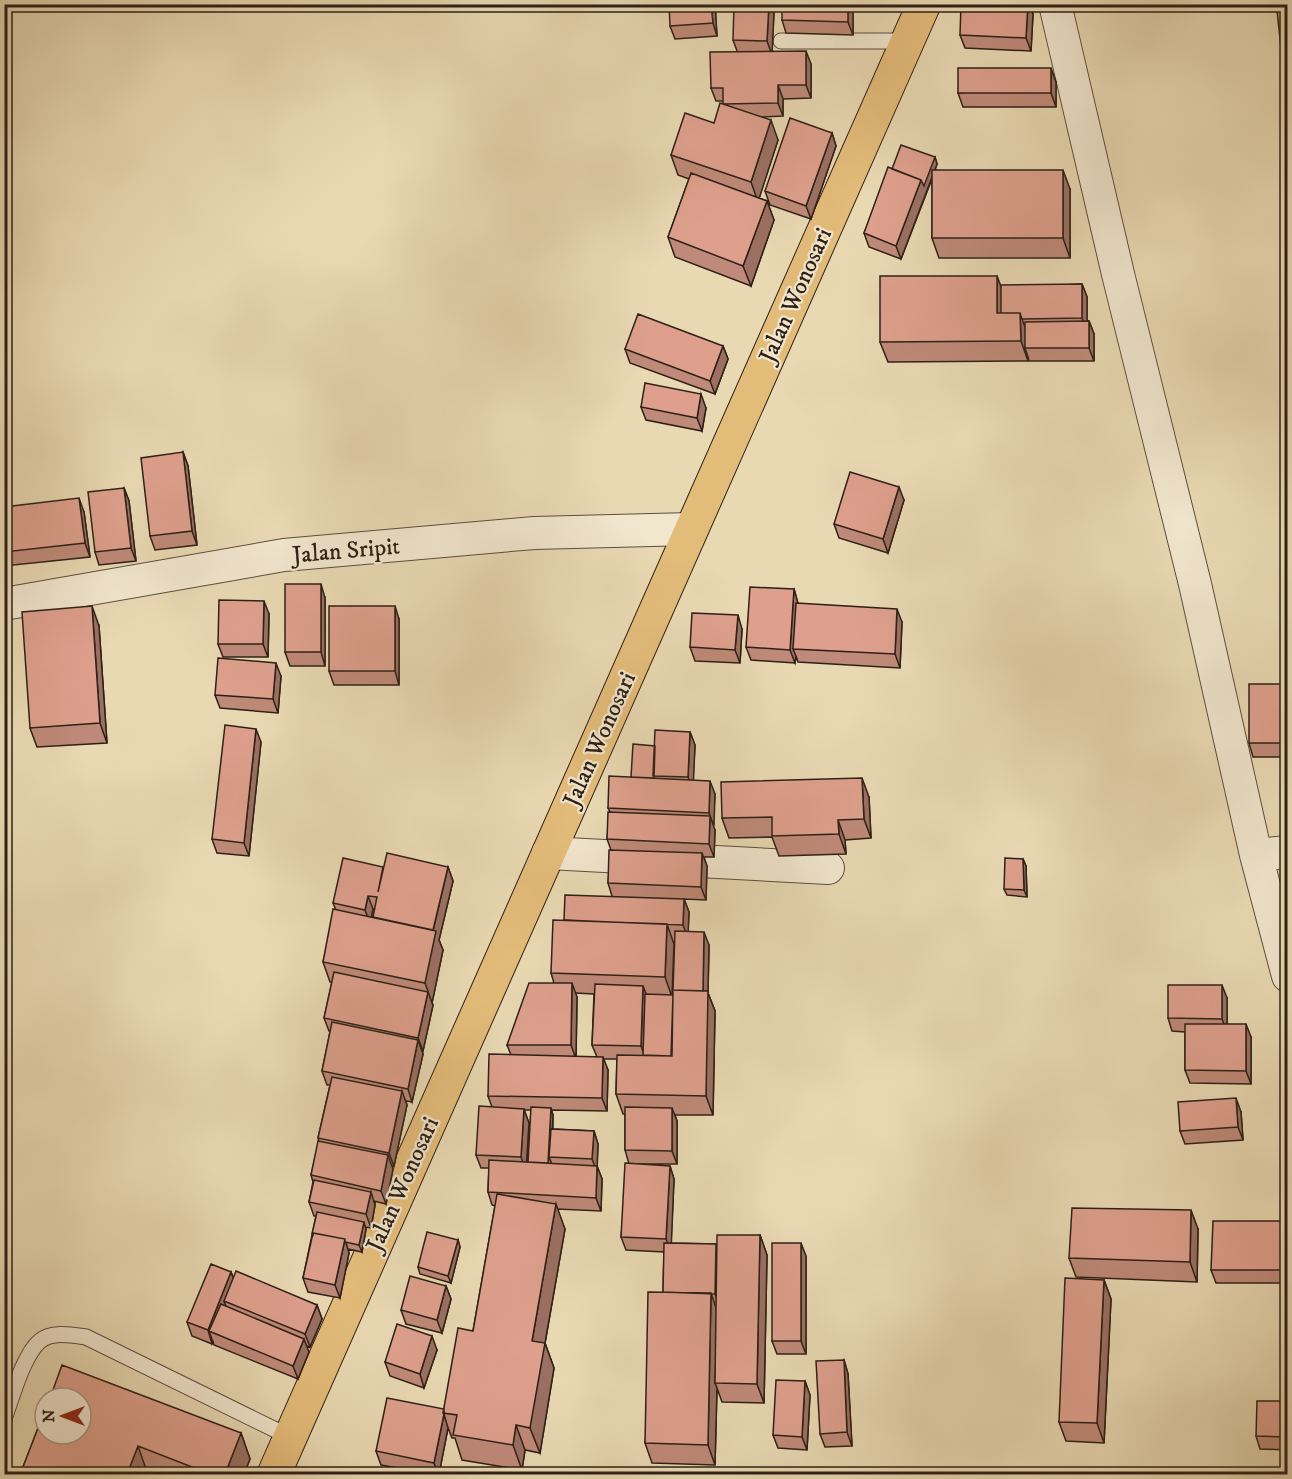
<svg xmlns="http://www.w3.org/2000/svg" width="1292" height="1479" viewBox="0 0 1292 1479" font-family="'IM FELL DW Pica',serif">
<rect width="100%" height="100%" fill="#e9d9b3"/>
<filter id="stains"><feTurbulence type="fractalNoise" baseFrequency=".00333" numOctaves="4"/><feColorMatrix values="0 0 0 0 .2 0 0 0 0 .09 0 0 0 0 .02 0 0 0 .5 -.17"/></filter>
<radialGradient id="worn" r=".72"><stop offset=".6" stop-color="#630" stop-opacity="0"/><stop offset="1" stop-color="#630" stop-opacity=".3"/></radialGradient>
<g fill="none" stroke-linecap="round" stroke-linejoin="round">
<g stroke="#5d4e3e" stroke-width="17">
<path id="lane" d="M781 41H907
M4 1419C12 1398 23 1355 40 1341 52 1331 72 1335 86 1337L290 1437"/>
</g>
<g stroke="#5d4e3e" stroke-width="34">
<path id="street" d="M1055 4 1118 274 1195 584 1256 855 1288 976
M4 604 284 555 534 533 691 529
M548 853 828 868
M1256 855 1288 852"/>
</g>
<g stroke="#2e2017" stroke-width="35">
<path id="highway" d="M274 1474 924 4"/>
</g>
<use href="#lane" stroke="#f1e6ce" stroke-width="15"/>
<use href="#street" stroke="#f1e6ce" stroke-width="32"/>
<use href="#highway" stroke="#e4bc7a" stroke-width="33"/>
</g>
<path fill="#bf8a79" stroke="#2e2017" stroke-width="1.5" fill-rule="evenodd" d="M715 4 717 36 675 39 670 26Z
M774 12 772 51 811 64V98L783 99V116L761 117 778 140 759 198 767 201 774 220 751 286 675 257 668 237 689 179 678 175 671 155 714 123 724 104 723 101H716L711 88 737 51 733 40Z
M853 12V35L786 33 782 20Z
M1033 14 1031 51 965 48 960 35Z
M1056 82V107H963L958 93Z
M832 133 836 146 811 219 770 205 765 191Z
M935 157 937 164 935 170 1070 189V258H939L932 238V179L901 259 869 247 864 233 892 169Z
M997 276 1001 288 1082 284 1087 297V321H1089L1094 334V361H1029L1028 357V361L888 362 880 342Z
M723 346 728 359 715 394 630 363 625 349Z
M641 407 706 408 702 431 646 420Z
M183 452 188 466 197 545 155 550 150 536Z
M124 488 129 501 136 561 99 565 95 552Z
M904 500 888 553 839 538 834 524Z
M4 507 84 512 90 557 4 566Z
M794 589 798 604 902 622 900 668 798 662 796 656 795 663 751 660 746 647Z
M325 598V666H290L285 652Z
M269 614 268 657H223L218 644Z
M399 619V685H334L329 671Z
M99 626 107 743 37 747 30 728Z
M742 629 740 663 695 661 690 647Z
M281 676 278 713 220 708 215 695Z
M1287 684V757H1253L1249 743Z
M690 732 695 745 693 780 715 794 713 826 715 830 714 857H704L707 866 706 900 684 899 689 912 688 932 709 945 708 993 715 1011 713 1115H675L677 1121V1164H631L670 1166 674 1179 671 1243 716 1244 717 1247 760 1235 767 1255 764 1403 722 1402 717 1388 715 1465 652 1463 645 1443 663 1292 664 1252 626 1250 621 1237 629 1164 625 1150V1114H623L616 1094 617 1059H603L608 1070 607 1111 551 1110 553 1115V1129L594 1131 598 1144 597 1166 602 1179 601 1211 557 1209 565 1229 545 1343 554 1368 540 1453 525 1450 522 1470 462 1460 455 1438H452L448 1428 439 1474H431L381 1465 376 1451 444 1409 473 1331 495 1206 492 1205 488 1192 489 1168H481L476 1155 492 1107 488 1096 511 1055 507 1045 554 983 551 973 564 920 612 896 608 883 611 850 607 839 610 812 608 808 655 746ZM674 950 673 990 672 995ZM575 993 594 994 592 1045 597 1057H576L577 997ZM524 1110H531L528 1162H527L529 1123Z
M261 742 249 856 217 853 212 839Z
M869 797 871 838 845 840 846 854 779 856 772 837 729 838 722 818Z
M1023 859 1026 866 1027 897 1007 895 1004 889Z
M383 867V869L448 867 453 881 439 940 443 950 432 1003 433 1005 423 1051H422L423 1054 412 1102 406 1101 407 1105 394 1166H392L393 1169 386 1204 374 1201 375 1205 371 1228 365 1227 366 1229 362 1252 348 1249 349 1253 340 1298 308 1292 303 1278 316 1216H314L309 1202 313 1182 311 1175 319 1141 318 1138 330 1085H327L322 1071 330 1032 329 1031 324 1018 332 982H330L323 962 336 910 333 903ZM373 909H375L373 918 371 917Z
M1227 998V1024L1251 1037V1084L1190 1083 1185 1070V1032L1172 1031 1168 1018Z
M1241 1112 1243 1140 1185 1144 1180 1131Z
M1287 1221V1283H1216L1211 1270Z
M1198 1229 1197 1282 1076 1277 1069 1258Z
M458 1240 460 1247 451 1283 420 1274 418 1267Z
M806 1256V1354H777L772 1341Z
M231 1272 233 1277 317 1305 322 1319 310 1347 306 1346 309 1352 298 1379 214 1345 213 1342 212 1344 192 1336 187 1322Z
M1104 1280 1111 1299 1104 1443 1066 1441 1059 1422Z
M446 1286 451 1299 442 1333 406 1324 401 1310Z
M437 1350 424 1388 390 1376 385 1362Z
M844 1360 848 1374 852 1446 825 1447 820 1434Z
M805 1381 810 1395 807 1450 778 1448 773 1435Z
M1287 1401V1450L1260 1449 1256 1436Z
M45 1410 241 1433 250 1459 244 1474H155L147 1472 146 1474H26L23 1467Z"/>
<path fill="#9b7063" stroke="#2e2017" stroke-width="1.5" d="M711 4H715L717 36 713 23Z
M769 4H771L774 12 772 55 767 41Z
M848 4H851L853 12V35L848 22Z
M1028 4H1029L1033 14 1031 51 1026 38Z
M806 51 811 64V98L806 85Z
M1051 68 1056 82V107L1051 93Z
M778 85 783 99V116L778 103Z
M771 120 778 140 758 202 751 182Z
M832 133 836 146 811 219 806 206Z
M935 157 937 164 901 259 896 246 921 180Z
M1063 170 1070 189V258L1063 238Z
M767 201 774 220 751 286 743 266Z
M997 276 1004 295V319L997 313Z
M1082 284 1087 297V332L1082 318Z
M1020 313 1027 333 1025 348 1028 357V361L1021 341Z
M1089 321 1094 334V361L1089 348Z
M723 346 728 359 715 394 710 381Z
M701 394 706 408 702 431 697 418Z
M183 452 188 466 197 545 192 531Z
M899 487 904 500 888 553 883 539Z
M124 488 129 501 136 561 131 548Z
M79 498 84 512 90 557 85 543Z
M321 584 325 598V666L321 652Z
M794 589 798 603 796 649H793L796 656 795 663 790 650Z
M264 601 269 614 268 657 263 644Z
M92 606 99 626 107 743 100 723Z
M395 606 399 619V685L395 671Z
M897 609 902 622 900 668 895 654Z
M738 615 742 629 740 663 735 650Z
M276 663 281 676 278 713 273 699Z
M256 729 261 742 249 856 244 843Z
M690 732 695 745 693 791 688 777Z
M862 778 869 797 871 838 864 819Z
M710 781 715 794 714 826 709 813Z
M710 816 715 830 714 857 709 844Z
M838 820 845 840 846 854 839 834Z
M702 853 707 866 706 900 701 887Z
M1023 859 1026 866 1027 897 1024 890Z
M448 867 453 881 439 940 443 950 432 1003 425 983 433 931Z
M368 896 373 909 370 924 365 910Z
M684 899 689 912 688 938 683 925Z
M667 924 674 944 672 997 665 977Z
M704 932 709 945 708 993 715 1011 713 1115 706 1096 703 993Z
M572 983 577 997 576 1059 571 1045Z
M1222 985 1227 998V1032L1222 1019Z
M643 986 648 999 646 1060 641 1046Z
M428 992 433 1005 423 1051 418 1038Z
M1246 1024 1251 1037V1084L1246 1071Z
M418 1040 423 1054 412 1102 408 1089Z
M603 1057 608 1070 607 1111 602 1098Z
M402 1091 407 1105 394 1166 389 1153Z
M1236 1098 1241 1112 1243 1140 1238 1127Z
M551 1108 553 1115 551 1157H549L551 1162V1170L548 1163Z
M672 1108 677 1121V1164L672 1151Z
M524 1109 529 1123 526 1171 521 1157Z
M594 1131 598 1144 597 1172 592 1159Z
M388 1155 393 1169 386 1204 381 1191Z
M597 1166 602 1179 601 1211 596 1198Z
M670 1166 674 1179 671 1252 666 1239Z
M371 1192 375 1205 371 1228 366 1214Z
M556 1204 565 1229 545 1343 554 1368 540 1453 530 1428 532 1341Z
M1191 1210 1198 1229 1197 1282 1190 1262Z
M364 1222 366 1229 362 1252 359 1245Z
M760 1235 767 1255 764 1403 757 1384Z
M345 1239 349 1253 340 1298 335 1285Z
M458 1240 460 1247 451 1283 448 1276Z
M801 1243 806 1256V1354L801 1341Z
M716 1244 721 1257 720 1307 715 1294Z
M231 1272 236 1285 224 1301 227 1309 209 1331 213 1342 212 1344 208 1330Z
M1104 1280 1111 1299 1104 1443 1097 1423Z
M446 1286 451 1299 442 1333 437 1320Z
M711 1293 718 1313 715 1383 717 1388 715 1465 708 1445Z
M317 1305 322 1319 310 1347 305 1334Z
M432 1336 437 1350 424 1388 420 1374Z
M304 1339 309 1352 298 1379 293 1366Z
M844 1360 848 1374 852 1446 847 1432Z
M805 1381 810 1395 807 1450 802 1437Z
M444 1414 448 1428 439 1474H438L434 1463Z
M516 1425 525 1450 522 1470 513 1445Z
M241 1433 250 1459 244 1474H225Z
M138 1446 147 1472 146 1474H127Z"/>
<path fill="#dea08d" stroke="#2e2017" stroke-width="1.5" d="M669 4H711L713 23 670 26Z
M734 4H769L767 41 733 40Z
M782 4H848V22L782 20Z
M961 4H1028L1026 38 960 35Z
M1287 10V102L1277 11Z
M806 51V85H778V103L723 104V88H711L710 52Z
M958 68H1051V93H958Z
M720 103 771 120 751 182 671 155 685 113 714 123Z
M790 118 832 133 806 206 765 191Z
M901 145 935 157 924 186 921 180 892 169Z
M888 167 921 180 896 246 864 233Z
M932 170H1063V238H932Z
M691 173 767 201 743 266 668 237Z
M880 276H997V313H1020L1021 341 880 342Z
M1082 284V318L1022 319 1020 313H1001V285Z
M638 314 723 346 710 381 625 349Z
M1089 321V348H1025V322Z
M645 383 701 394 697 418 641 407Z
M183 452 192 531 150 536 141 458Z
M850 472 899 487 883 539 834 524Z
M124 488 131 548 95 552 88 492Z
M79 498 85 543 4 552V507Z
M285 584H321V652H285Z
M750 587 794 589 790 650 746 647Z
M219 600 264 601 263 644H218Z
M796 603 897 609 895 654 793 649Z
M92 606 100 723 30 728 22 612Z
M329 606H395V671H329Z
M692 613 738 615 735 650 690 647Z
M218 658 276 663 273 699 215 695Z
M1249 684H1287V743H1249Z
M225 725 256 729 244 843 212 839Z
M655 730 690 732 688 777 653 776Z
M633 744 655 746 654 778 631 777Z
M609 776 710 781 709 813 608 808Z
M862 778 864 819 838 820 839 834 772 836V817L722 818 721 782Z
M608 812 710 816 709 844 607 839Z
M609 850 702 853 701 887 608 883Z
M387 853 448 867 433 930 373 917 377 897 368 896 365 910 333 903 343 858 383 867 378 892Z
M1005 858 1023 859 1024 890 1004 889Z
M565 895 684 899 683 925 564 920Z
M333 909 436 931 425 983 323 962Z
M553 920 667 924 665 977 551 973Z
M675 931 704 932 703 991 673 990Z
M334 972 428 992 418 1038 324 1018Z
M529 983H572L571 1045H507Z
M595 984 643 986 641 1046 592 1045Z
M1168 985H1222V1019L1168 1018Z
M673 990 708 991 706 1096 616 1094 617 1055 672 1056Z
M645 994 673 995 671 1056 643 1055Z
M332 1022 418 1040 408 1089 322 1071Z
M1185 1024H1246V1071L1185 1070Z
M489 1054 603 1057 602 1098 488 1096Z
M332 1077 402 1091 389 1153 318 1138Z
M1236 1098 1238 1127 1180 1131 1178 1102Z
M479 1106 524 1109 521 1157 476 1155Z
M531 1107 551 1108 548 1163 528 1162Z
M625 1107 672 1108V1151L625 1150Z
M551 1129 594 1131 592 1159 549 1157Z
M318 1141 388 1155 381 1191 311 1175Z
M489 1160 597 1166 596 1198 488 1192Z
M625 1163 670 1166 666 1239 621 1237Z
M314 1180 371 1192 366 1214 309 1202Z
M497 1194 556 1204 532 1341 545 1343 530 1428 516 1425 513 1445 453 1435 457 1415 443 1413 458 1328 473 1331Z
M1072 1208 1191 1210 1190 1262 1069 1258Z
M317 1212 364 1222 359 1245 345 1242V1239L313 1233V1235L312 1234Z
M1213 1221H1287V1270H1211Z
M427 1232 458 1240 448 1276 418 1267Z
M313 1233 345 1239 335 1285 303 1278Z
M717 1235H760L757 1384 715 1383Z
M664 1243 716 1244 715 1294 663 1292Z
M772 1243H801V1341H772Z
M211 1264 231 1272 208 1330 187 1322Z
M236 1271 317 1305 305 1334 224 1301Z
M410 1276 446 1286 437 1320 401 1310Z
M1065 1278 1104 1280 1097 1423 1059 1422Z
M648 1292 711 1293 708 1445 645 1443Z
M221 1304 304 1339 293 1366 209 1331Z
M397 1324 432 1336 420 1374 385 1362Z
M844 1360 847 1432 820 1434 816 1361Z
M62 1365 241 1433 225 1474H210L138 1446 127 1474H43L23 1467 45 1410V1434H81V1398H50Z
M776 1380 805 1381 802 1437 773 1435Z
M387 1398 444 1409V1414L434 1463 376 1451Z
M1257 1401H1287V1437L1256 1436Z"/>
<g text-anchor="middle" stroke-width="4.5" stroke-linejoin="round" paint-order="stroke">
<g font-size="24" fill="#2e2017" stroke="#f1e6ce">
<text transform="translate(795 295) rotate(-66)" y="8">Jalan Wonosari</text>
<text transform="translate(346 550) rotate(-5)" y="8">Jalan Sripit</text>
<text transform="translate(599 739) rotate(-66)" y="8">Jalan Wonosari</text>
<text transform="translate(402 1184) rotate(-66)" y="8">Jalan Wonosari</text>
</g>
</g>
<rect width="1292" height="1479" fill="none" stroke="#e9d9b3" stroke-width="24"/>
<rect x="6" y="6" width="1280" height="1467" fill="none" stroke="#2e2017" stroke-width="3"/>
<rect x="12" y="12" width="1268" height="1455" fill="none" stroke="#2e2017" stroke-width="1.5"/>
<g transform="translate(63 1416) rotate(270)"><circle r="28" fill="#f1e6ce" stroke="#a39785" stroke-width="1.5"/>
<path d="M0-4.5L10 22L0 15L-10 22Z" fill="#8f2418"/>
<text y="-9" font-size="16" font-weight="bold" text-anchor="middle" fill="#2e2017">N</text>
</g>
<rect width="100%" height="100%" filter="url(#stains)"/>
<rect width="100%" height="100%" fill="url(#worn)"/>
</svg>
